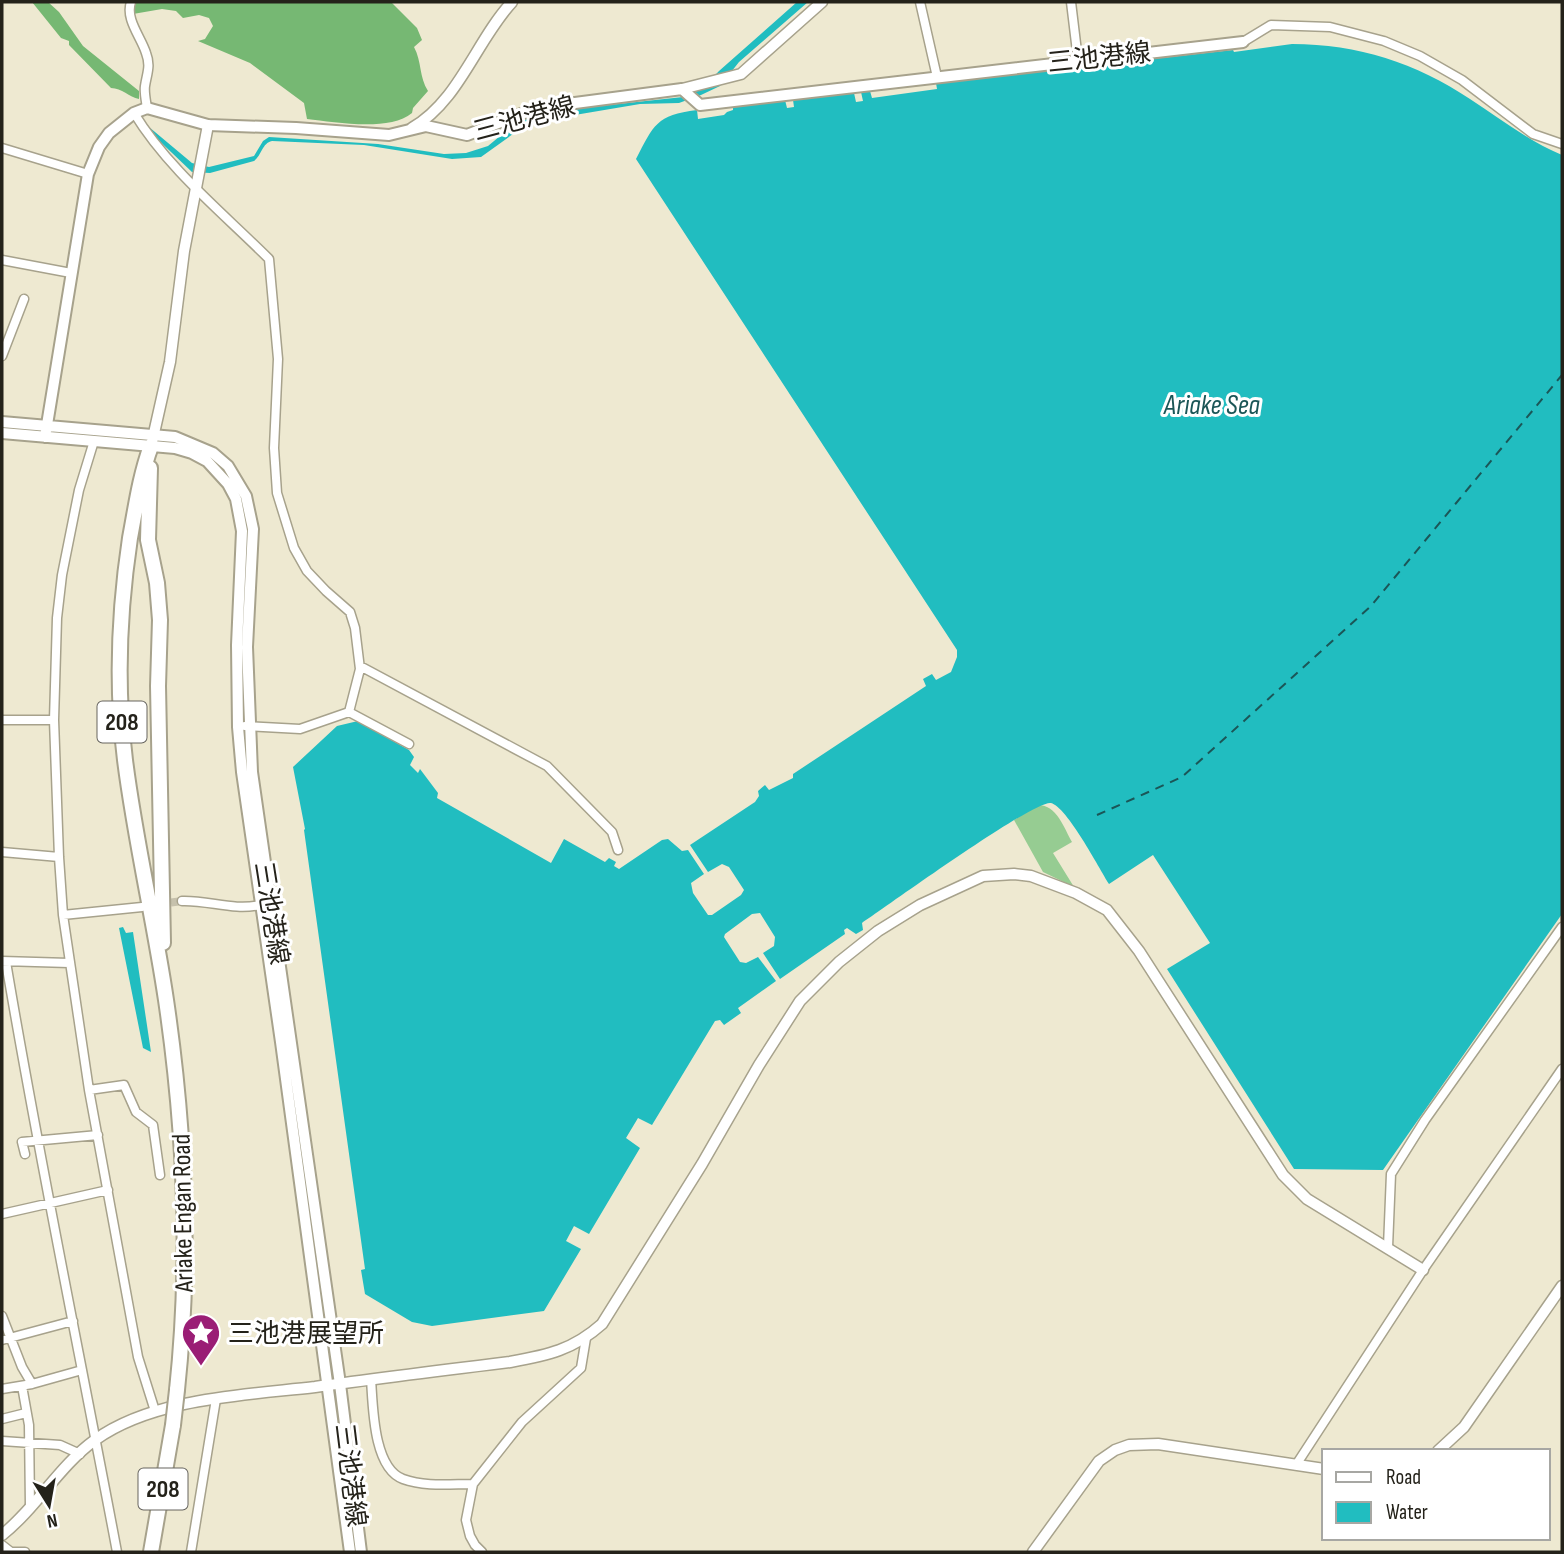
<svg xmlns="http://www.w3.org/2000/svg" width="1564" height="1554" viewBox="0 0 1564 1554" font-family="'Sofia Sans Condensed','Noto Sans JP',sans-serif">
<rect width="100%" height="100%" fill="#eee9d1"/>
<path fill="#96cc92" d="M1038 805C1057 805 1064 828 1072 842L1053 853 1074 887 1043 872 1014 820Z"/>
<path fill="#76b873" d="M32 2H48L59 12 83 46 139 91V99C129 97 122 88 111 88L69 45V41L61 38Z
M135 2H391L417 28 422 40 414 47C422 62 419 77 428 91L413 108 412 113C389 132 335 122 307 119L304 103 250 63 198 41 205 39 213 26 209 18 199 15 183 18 176 11 162 9 133 14Z"/>
<path fill="#21bdc0" d="M797 2H808L739 62 720 86 701 95 679 103 640 104 551 119 520 129 481 157 452 159 364 145 272 141C262 143 262 155 254 161L210 173 192 172 150 132 149 127 192 163 209 167 254 156 263 141 269 137 378 144 444 154 466 153 488 146 517 122 553 111 683 97 703 88 719 71Z
M1292 44C1358 44 1416 63 1470 99 1501 119 1528 141 1562 155V914L1383 1170 1294 1169 1167 969 1210 943 1153 855 1109 884C1099 868 1067 807 1051 803 1035 799 886 907 862 923L863 930 856 934 847 928 844 930 845 934 780 979 763 953 774 946 775 937 760 913 752 914 725 934 724 937 740 962 746 963 758 957 776 981 738 1008 741 1013 724 1025 720 1020 715 1021 652 1125 638 1118 626 1138 640 1148 589 1234 574 1226 566 1241 581 1249 544 1311 432 1326 412 1322 365 1294 361 1270 365 1269 304 830 305 829 293 767 337 726 358 721 409 750 414 757 410 765 418 773 420 769 438 793 437 798 551 863 564 839 605 862 609 858 616 862 614 866 619 869 662 840 668 839 682 851 688 850 704 874 691 883 693 893 708 915H712L741 895 744 890 729 867 722 864 708 872 690 845 755 802 759 796 758 791 765 785 769 790 793 778V774L926 686 923 679 932 674 936 680 951 672 957 657V650L636 159C654 125 656 115 697 110L698 119 724 115 727 112 733 110V103L785 100 787 108 794 107 793 100 854 93 856 102 863 101 861 92 870 91 872 98 937 89 936 83 1233 50 1234 52Z
M123 927 126 933 133 932 151 1052 143 1048 119 928Z"/>
<g fill="none" stroke-linecap="round" stroke-linejoin="round">
<path stroke="#1b5657" stroke-width="2" stroke-dasharray="9 7" stroke-linecap="butt" d="M1097 815 1182 777 1371 606 1562 375"/>
<path stroke="#c6c1ac" stroke-width="8" stroke-dasharray="8 4" stroke-linecap="butt" d="M159 904 182 901"/>
<g stroke="#a7a28c" stroke-width="11">
<path id="minor" d="M131 2C125 19 141 37 146 53 151 66 147 73 145 86 144 92 146 101 147 108
M920 2 937 77
M1071 2 1078 60
M1243 42 1271 25 1330 27 1384 41 1420 56 1462 80 1533 134 1562 144
M134 113C168 169 223 213 269 259L278 359 274 448 277 493 294 548 307 571 326 591 350 612 355 628 360 669 349 712
M2 148 88 174
M2 260 71 273
M2 356 24 299
M94 441 79 490 62 575 57 618 54 720 59 857 63 915 89 1090 138 1357 155 1411
M360 666 547 766 612 832 618 850
M349 712 409 744
M2 720H54
M245 726 300 729 349 712
M2 852 59 857
M182 901C209 900 233 911 260 905
M63 915 142 907
M2 961 69 963
M6 962C39 1159 80 1355 117 1552
M89 1090 124 1085 136 1112 153 1125 160 1175
M25 1154 22 1142 98 1135
M2 1214 108 1190
M1388 1247 1391 1174 1425 1120 1562 927
M2 1316 22 1367 32 1384
M2 1340 73 1321
M371 1379C373 1406 373 1468 403 1479 425 1487 450 1484 473 1484
M22 1386 29 1425 30 1507
M2 1389 32 1384 82 1370
M2 1419 26 1413
M2 1441 60 1445 80 1454
M1296 1465 1423 1270 1562 1069
M2 1545 11 1552H25
M191 1552 216 1399
M482 1552 475 1545 470 1536 466 1520 473 1484 522 1422 581 1368 586 1338"/>
</g>
<g stroke="#a7a28c" stroke-width="13">
<path id="tertiary" d="M682 89 741 74 822 2
M412 128C459 101 476 41 512 2
M152 442 170 362 184 251 208 125
M1438 1451 1464 1427 1562 1286
M2 1535C37 1507 59 1466 95 1440 153 1398 246 1395 315 1387 380 1378 445 1370 510 1362 548 1355 573 1350 602 1324L702 1164 759 1065 800 1001 839 962 878 931 920 905 983 876 1014 874 1031 876 1076 893 1107 910 1139 951 1283 1175 1307 1199 1423 1270
M1033 1552 1099 1461 1115 1450 1129 1445 1158 1444 1324 1469"/>
</g>
<g stroke="#a7a28c" stroke-width="14">
<path id="secondary" d="M2 422 175 437 213 453 228 466 246 496 253 529 247 647 252 772 340 1384 361 1552
M2 433 175 448 192 453 207 461 228 484 236 499 242 531 237 645 238 727 242 772 281 1042 350 1552
M45 437 88 174 99 147 109 133 134 113 147 108 208 125 296 128 389 135 426 126 467 135 529 111 552 106 682 89 700 105 1243 42"/>
</g>
<g stroke="#a7a28c" stroke-width="18">
<path id="motorway" d="M151 446C140 476 136 506 130 538 119 611 116 687 125 760 135 840 154 919 166 1000 185 1129 191 1259 177 1390
M150 468 148 540 157 583 160 620 158 686 163 943
M151 1552 173 1425"/>
</g>
<use href="#minor" stroke="#fff" stroke-width="8"/>
<use href="#tertiary" stroke="#fff" stroke-width="10"/>
<use href="#secondary" stroke="#fff" stroke-width="10"/>
<use href="#motorway" stroke="#fff" stroke-width="14"/>
<g stroke="#a7a28c" stroke-width="18" stroke-linecap="butt">
<path id="motorway-bridge" d="M173 1425 177 1390"/>
</g>
<use href="#motorway-bridge" stroke="#fff" stroke-width="14"/>
</g>
<defs>
<g id="sight-pin" transform="scale(2.0125)"><path d="M0 17L-7.5 6A9.5 9.5 0 1 1 7.5 6Z" fill="#9a1d75" stroke="#fff"/><path d="M0-6L1.8-2.2L6-1.7L2.9 1.2L3.7 5.4L0 3.3L-3.7 5.4L-2.9 1.2L-6-1.7L-1.8-2.2Z" fill="#fff"/></g>
</defs>
<g fill-rule="evenodd">
<use href="#sight-pin" x="201" y="1333"/>
</g>
<g text-anchor="middle" stroke-width="6" stroke-linejoin="round" paint-order="stroke">
<g fill="#fff" stroke="#66645f" stroke-width="2">
<rect x="97.5" y="701.5" width="49" height="41" rx="5"/>
<rect x="138.5" y="1468.5" width="49" height="41" rx="5"/>
</g>
<g font-size="24" font-weight="bold" fill="#24221a">
<text x="122" y="730">208</text>
<text x="163" y="1497">208</text>
</g>
<g font-size="26" fill="#24221a" stroke="#fff">
<text transform="translate(1099 57) rotate(-6)" y="9">三池港線</text>
<text transform="translate(524 118) rotate(-15)" y="9">三池港線</text>
<text transform="translate(272 913) rotate(81)" y="9">三池港線</text>
<text transform="translate(182 1213) rotate(-91)" y="9">Ariake Engan Road</text>
<text transform="translate(351 1475) rotate(83)" y="9">三池港線</text>
</g>
<g font-size="26" fill="#24221a" stroke="#fff" text-anchor="start">
<text x="228" y="1342">三池港展望所</text>
</g>
<g font-size="28" font-style="italic" fill="#1b5657" stroke="#fff">
<text x="1212" y="414">Ariake Sea</text>
</g>
</g>
<rect width="1564" height="1554" fill="none" stroke="#24221a" stroke-width="7"/>
<rect x="1322" y="1449" width="228" height="91" fill="#ffffff" stroke="#a7a7a3" stroke-width="2"/>
<rect x="1336" y="1472" width="35" height="10" fill="#ffffff" stroke="#a7a7a3" stroke-width="2"/>
<text x="1386" y="1484" font-size="21" fill="#24221a">Road</text>
<rect x="1336" y="1502" width="35" height="21" fill="#21bdc0" stroke="#a7a7a3" stroke-width="2"/>
<text x="1386" y="1519" font-size="21" fill="#24221a">Water</text>
<g transform="translate(49 1505) rotate(169)" stroke="#ffffff" stroke-width="5" paint-order="stroke">
<path d="M0-5L12 26L0 18L-12 26Z" fill="#24221a"/>
<text y="-10" font-size="19" font-weight="bold" text-anchor="middle" fill="#24221a">N</text>
</g>
</svg>
